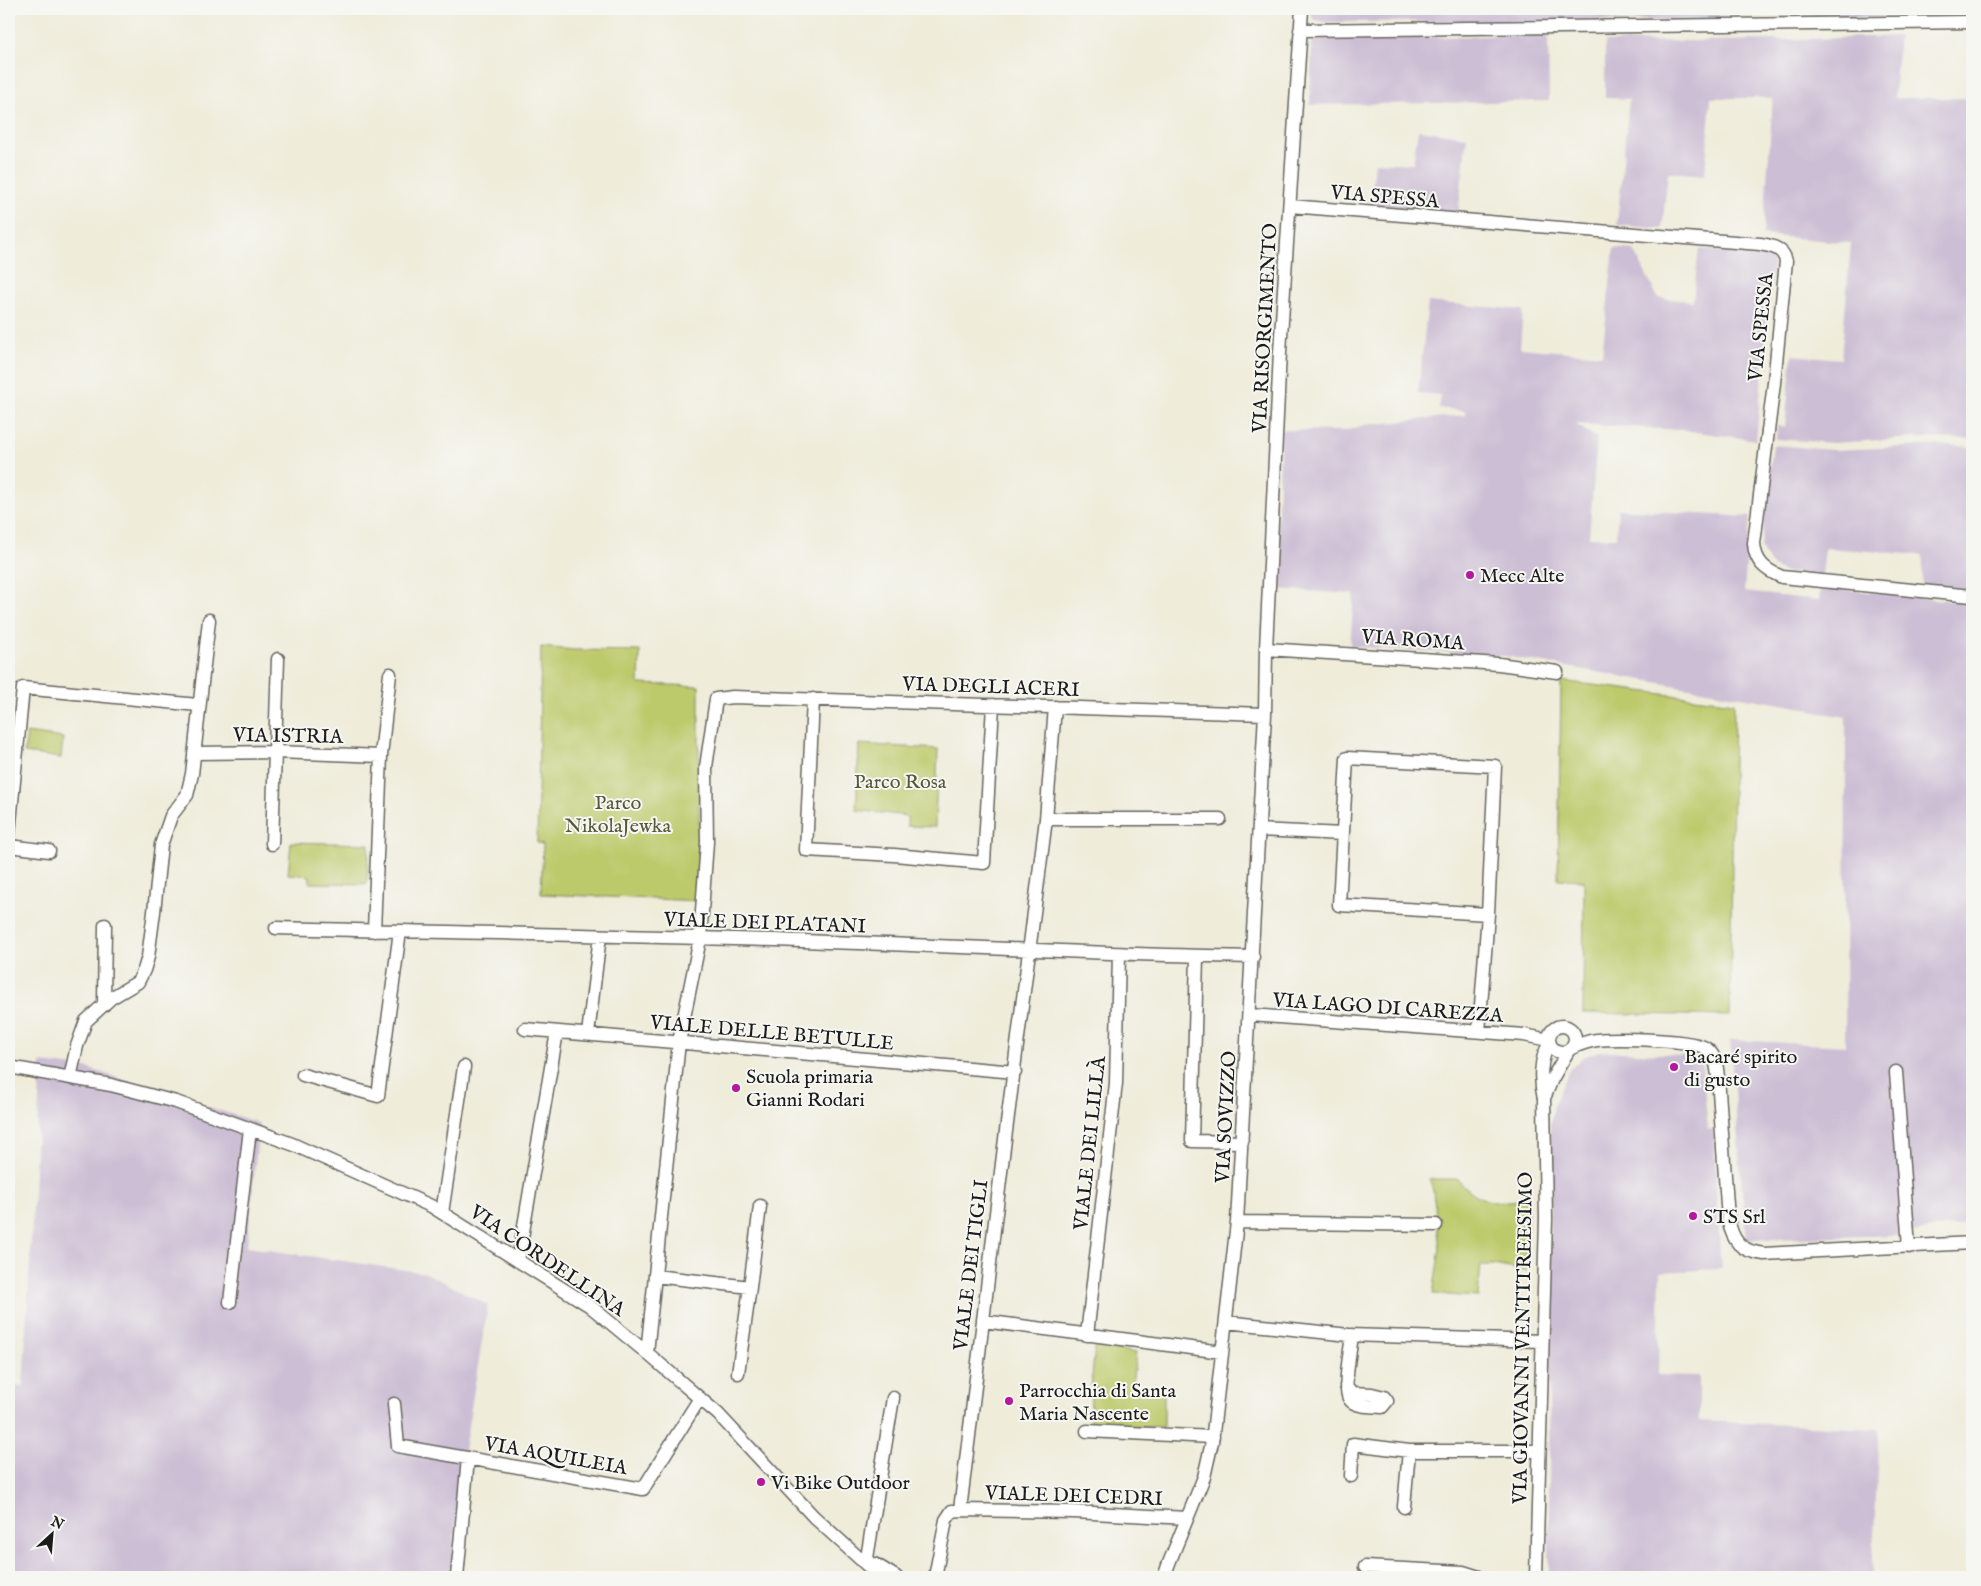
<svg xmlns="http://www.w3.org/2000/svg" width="1981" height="1586" viewBox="0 0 1981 1586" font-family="'IM FELL English',serif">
<rect width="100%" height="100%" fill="#f6f6f2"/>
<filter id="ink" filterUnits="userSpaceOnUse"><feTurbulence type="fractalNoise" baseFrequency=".02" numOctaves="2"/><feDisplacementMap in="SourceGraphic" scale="10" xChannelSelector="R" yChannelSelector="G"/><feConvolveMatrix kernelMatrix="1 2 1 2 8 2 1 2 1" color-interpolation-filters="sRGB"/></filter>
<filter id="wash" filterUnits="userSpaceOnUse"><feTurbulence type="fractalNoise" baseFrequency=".0096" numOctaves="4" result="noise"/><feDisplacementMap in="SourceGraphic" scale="20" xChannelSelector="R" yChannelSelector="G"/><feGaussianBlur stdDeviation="1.12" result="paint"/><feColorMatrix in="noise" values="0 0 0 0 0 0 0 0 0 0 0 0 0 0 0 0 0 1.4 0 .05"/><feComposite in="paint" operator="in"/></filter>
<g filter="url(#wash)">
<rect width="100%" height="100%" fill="#efecda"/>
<path fill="#ccbed4" d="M1310 9H1719V20L1326 22 1315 20 1312 17Z
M1781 9H1972V16L1780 19Z
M1548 35 1549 101 1310 105 1312 43 1316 39Z
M1899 36 1894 98H1972V439L1915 438 1833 443 1776 439 1777 426 1785 427 1792 355 1841 359 1851 243 1763 235 1773 98H1711L1705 175 1668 172 1662 229 1617 225 1629 99 1605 98V42L1780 40Z
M1418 130 1467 137 1458 215 1370 207 1375 162 1413 164Z
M1614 248 1634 250 1658 298 1693 301 1699 249 1774 255 1756 440 1681 430 1575 424 1597 438 1589 537 1616 538 1618 509 1750 517 1744 592 1819 600 1821 587 1972 603V1232L1964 1233 1963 1224 1895 1235 1746 1240 1730 1040 1845 1046 1846 717 1810 711V709L1504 656 1350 646 1354 594 1275 589 1281 430 1343 431 1365 425 1465 415V411L1439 408 1441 395 1418 393 1428 302 1523 310 1520 348 1602 355Z
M1773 445 1834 450 1949 445 1972 447V591L1922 585 1923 555 1825 548 1822 575 1784 572 1775 568 1766 558 1761 548Z
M1599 1051 1685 1055 1694 1057 1702 1065 1708 1129H1713L1721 1269 1660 1272 1658 1375 1699 1376V1421L1879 1429 1872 1577H1549L1550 1124 1555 1102 1570 1069 1583 1057Z
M41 1063 87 1068 259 1123 247 1247 426 1273 488 1305 462 1462 450 1577H9V1385L23 1386Z"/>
<path fill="#bdca6c" stroke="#6c7344" d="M541 647 575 650 640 651 639 684 699 686V901L541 894 543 844 537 843Z
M1561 681 1734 703 1730 1016 1583 1013 1584 880 1558 879Z
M27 733 63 738 61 758 24 753Z
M859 744 938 749 935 827 907 826V816L856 810Z
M291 842 369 844 367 884 310 883V876L288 874Z
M1429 1179H1457C1483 1205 1493 1203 1528 1199L1525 1271 1494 1265H1481L1478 1297 1433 1294 1440 1248 1433 1191Z
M1095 1346 1136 1353 1131 1392 1164 1394V1427L1090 1426 1091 1389 1103 1390 1091 1387Z"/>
</g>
<g filter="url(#ink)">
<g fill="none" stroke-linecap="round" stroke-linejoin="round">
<g stroke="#66655e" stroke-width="15">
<path id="minor" d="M1300 30 1972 22
M1290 206 1760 244C1772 246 1783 248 1786 261L1774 383 1754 543C1755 562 1765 570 1782 577L1972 596
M1266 649 1499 664 1557 672
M813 699 806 850 894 855 984 863 993 705
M194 753 277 752 381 756
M1046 819H1220
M1259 830 1343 834
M9 833 23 688 198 705
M272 844 278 659
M9 846 49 851
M276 928C459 933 643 935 826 942 968 946 1110 955 1253 957
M374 931 381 756 390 674
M1197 957 1192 1141 1242 1142
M104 1005 105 925
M1250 1015 1524 1035 1549 1040
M1549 1039a13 13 0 1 1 26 0a13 13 0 1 1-26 0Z
M525 1029 1015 1072
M1479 1032 1488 914 1495 766 1347 758 1339 905 1488 914
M588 1034 600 936
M1572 1048C1580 1044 1588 1041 1597 1040 1615 1038 1695 1039 1707 1049 1716 1056 1717 1067 1718 1077L1728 1219C1733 1242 1740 1251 1764 1254L1972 1243
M9 1067 111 1085 176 1102 292 1144 431 1206 590 1306 647 1353 718 1414 814 1517 880 1577
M1896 1072 1909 1247
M303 1075 378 1096 400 931
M70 1078 77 1046 86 1021 111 998 138 982 144 970 148 957 154 912 161 845 171 816 187 795 192 774 209 620
M1545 1096 1552 1079 1568 1051
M442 1213 464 1067
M1237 1222 1436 1225
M518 1261 557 1032
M655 1276 750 1287 738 1373
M750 1287 760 1206
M230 1302 250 1129
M983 1321 1222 1352
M1226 1322 1349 1335 1542 1341
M1087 1335 1116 1083 1119 954
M647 1353 679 1042 700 939 707 842 706 767 716 699 733 697 1265 714
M1346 1386 1352 1393 1372 1394 1384 1397 1387 1401 1382 1407C1374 1406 1358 1407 1351 1401 1341 1393 1351 1348 1352 1335
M394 1404 398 1446 643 1489 700 1398
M1087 1431 1213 1437
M1351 1476 1353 1444 1409 1451H1538
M1404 1507 1409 1451
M960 1510 1074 1512 1187 1518
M867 1558 893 1398
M875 1564 896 1577
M1365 1567 1463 1572 1479 1577
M457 1577 468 1458
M935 1577 946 1520 952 1511 960 1510 1005 1139 1046 819 1055 707
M1164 1577 1169 1563 1204 1477 1212 1442 1237 1222 1265 714 1266 649 1280 352 1302 9
M1536 1577 1546 1219 1544 1099C1540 1082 1539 1057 1550 1044"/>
</g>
<use href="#minor" stroke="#fff" stroke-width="12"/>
</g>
</g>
<g fill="#b5179e" stroke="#f6f6f2" stroke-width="2">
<circle cx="1470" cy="575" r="5"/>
<circle cx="1674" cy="1067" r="5"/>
<circle cx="736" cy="1088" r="5"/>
<circle cx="1693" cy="1216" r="5"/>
<circle cx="1009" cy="1401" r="5"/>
<circle cx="761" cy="1482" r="5"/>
</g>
<g text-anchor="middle" stroke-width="4" stroke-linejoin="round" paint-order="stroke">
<g font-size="20" fill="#1c1c1c" stroke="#f6f6f2">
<text transform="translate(1385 196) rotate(5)" y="7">VIA SPESSA</text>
<text transform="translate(1760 327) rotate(-84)" y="7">VIA SPESSA</text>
<text transform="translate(1264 328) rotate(-87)" y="7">VIA RISORGIMENTO</text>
<text transform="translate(1413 639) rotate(4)" y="7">VIA ROMA</text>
<text transform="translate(991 686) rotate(2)" y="7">VIA DEGLI ACERI</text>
<text transform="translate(288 735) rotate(1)" y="7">VIA ISTRIA</text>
<text transform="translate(765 922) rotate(2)" y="7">VIALE DEI PLATANI</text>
<text transform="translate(1388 1007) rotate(4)" y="7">VIA LAGO DI CAREZZA</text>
<text transform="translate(772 1032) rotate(5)" y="7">VIALE DELLE BETULLE</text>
<text transform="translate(1225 1117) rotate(-87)" y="7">VIA SOVIZZO</text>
<text transform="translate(1089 1143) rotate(-84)" y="7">VIALE DEI LILLÀ</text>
<text transform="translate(548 1260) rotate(34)" y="7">VIA CORDELLINA</text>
<text transform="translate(970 1265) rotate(-83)" y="7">VIALE DEI TIGLI</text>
<text transform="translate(1522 1338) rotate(-89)" y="7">VIA GIOVANNI VENTITREESIMO</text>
<text transform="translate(556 1455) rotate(10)" y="7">VIA AQUILEIA</text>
<text transform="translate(1074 1495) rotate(2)" y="7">VIALE DEI CEDRI</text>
</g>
<g font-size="20" fill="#1c1c1c" stroke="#f6f6f2" text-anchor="start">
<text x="1480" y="582">Mecc Alte</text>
<text x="1684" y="1063">Bacaré spirito<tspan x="1684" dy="23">di gusto</tspan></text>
<text x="746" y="1083">Scuola primaria<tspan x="746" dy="23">Gianni Rodari</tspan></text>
<text x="1703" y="1223">STS Srl</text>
<text x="1019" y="1397">Parrocchia di Santa<tspan x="1019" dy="23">Maria Nascente</tspan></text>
<text x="771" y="1489">Vi Bike Outdoor</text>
</g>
<g font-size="20" fill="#545938" stroke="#f6f6f2">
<text x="900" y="788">Parco Rosa</text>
<text x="618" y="809">Parco<tspan x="618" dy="23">NikolaJewka</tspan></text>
</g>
</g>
<rect width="1981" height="1586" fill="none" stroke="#f6f6f2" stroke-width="30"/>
<g transform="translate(52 1534) rotate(26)" stroke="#f6f6f2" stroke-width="4" paint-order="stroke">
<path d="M0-4L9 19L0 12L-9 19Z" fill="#1c1c1c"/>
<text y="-8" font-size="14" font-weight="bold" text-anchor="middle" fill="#1c1c1c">N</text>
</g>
</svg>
